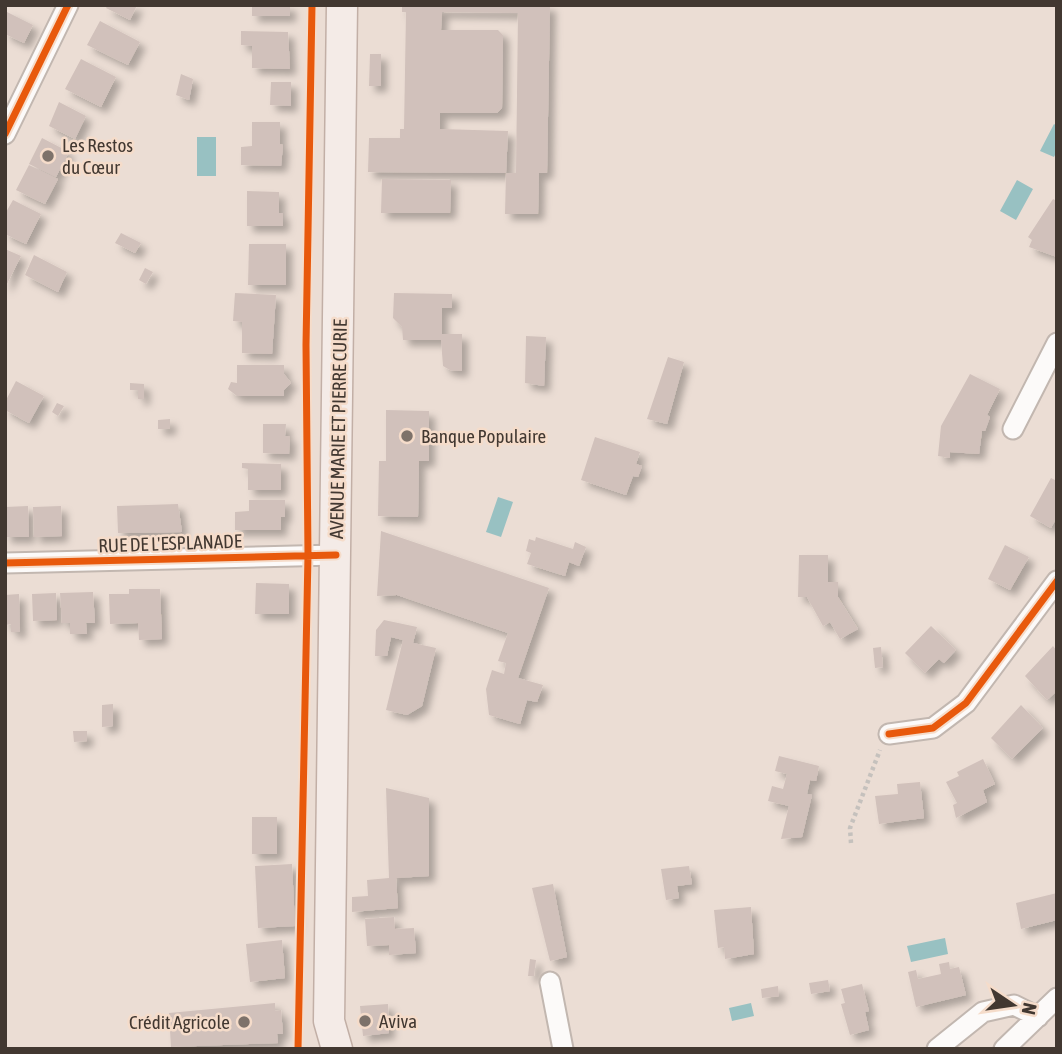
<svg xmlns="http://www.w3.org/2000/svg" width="1062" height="1054" viewBox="0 0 1062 1054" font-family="'Asap Condensed',sans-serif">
<defs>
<filter id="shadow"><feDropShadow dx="6" dy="6" stdDeviation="3.5" flood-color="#0004"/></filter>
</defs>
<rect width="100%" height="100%" fill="#ebddd4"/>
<path fill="#98c1c2" d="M1054 124 1057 126V151L1054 157 1040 151Z
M197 137H216V176H197Z
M1017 180 1033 189 1016 220 1000 211Z
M498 497 513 502 501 537 486 532Z
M945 938 948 954 911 962 907 946Z
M751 1003 754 1016 732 1021 729 1008Z"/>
<path fill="#d1c1bb" filter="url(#shadow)" d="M108 5H137L130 20 106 8Z
M252 5H290V16H252Z
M402 5H550L547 173H539L538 214H505L506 173H516L518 13 442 12 441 30H498L503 35 502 108 497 113H440V129L508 131 506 173 368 172 369 138H400V129H404L406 12H402Z
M5 11 33 25 24 43 5 34Z
M100 21 140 42 128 65 87 45Z
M241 31 288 32 290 69 252 68V46L241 45Z
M370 54H381V86H369Z
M81 59 116 77 101 107 65 89Z
M181 74 193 79 189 100 176 95Z
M271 82H291V106L270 105Z
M59 102 86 116 75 139 49 126Z
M252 122H280V144L283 145 281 166 241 165V147L252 146Z
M42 138 69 152 56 177 29 164Z
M29 165 58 179 45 204 16 190Z
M382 179 451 180 450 213H381Z
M247 191 279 192V213H283V226H247Z
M1053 199 1057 201V257L1029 247 1032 240 1028 237Z
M13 200 41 214 26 244 5 234V214Z
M121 233 141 243 135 253 115 243Z
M249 244H286V285H248Z
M5 249 21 256 5 288Z
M34 255 67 272 58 292 25 275Z
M145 268 153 272 146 284 139 280Z
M235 293 276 295 272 354 242 353V322L233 321Z
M394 293 452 294V308H442V334H462V371L450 370 443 366 441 340H403L402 327 393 318Z
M526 336 546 337 544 386 525 383Z
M668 357 684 362 667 424 647 419Z
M237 365H284V374L291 383 284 390V396H237L228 389 231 382 237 383Z
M970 374 1000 389 987 415 990 417 985 431H982L979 454 950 452V458L938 456 941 426Z
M16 381 44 396 29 423 5 410V402Z
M130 383 144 384V399H138V390H130Z
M57 403 64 406 58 416 52 412Z
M386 410 429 411V461H419L418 517 378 516 379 461H386Z
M170 419V429H158V420Z
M263 424H286L285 436H290L289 454 263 453Z
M595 437 640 452 636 464 642 466 638 477 633 476 626 495 581 480Z
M242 463 281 464V490H248V469L242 468Z
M1051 478 1057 481V517L1051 528 1030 516Z
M249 500H285V517H281V530H235V512L249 511Z
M178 504 182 532 118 533 117 506Z
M28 506 29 537H5V507Z
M61 506 62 536 34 537 33 507Z
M381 531 549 588 518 678 543 685 537 702 527 700 520 724 489 715 486 689 492 670 504 674 506 663 498 661 508 633 397 595 377 596Z
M536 537 573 549 575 542 586 547 579 566 569 562 565 576 527 564 531 553 526 551 529 539 535 541Z
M1005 545 1029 557 1010 590 988 579Z
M799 555H828V582H838V597L858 629 840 639 830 622 823 626 807 597H798Z
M256 583 289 584V614H255Z
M129 589H160L162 639 139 640 138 623 110 624 109 594H129Z
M93 592 95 623H86L87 634H70V623H62L60 593Z
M56 593 57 620 33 621 32 594Z
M19 594 20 632H11V624L5 625V595Z
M384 620 417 627 413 643 436 648 422 706 407 715 386 710 403 640 391 637 387 656H375L376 630Z
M931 626 956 650 944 663 939 659 925 673 905 653Z
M1053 646 1057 651V691L1047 700 1025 676Z
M881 647 883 667 875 668 873 648Z
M113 704V726L102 727V705Z
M1021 705 1043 728 1012 759 991 738Z
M73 731H87V741L74 742Z
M779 756 819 766 816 781 810 780 807 794 812 795 802 837 781 839 789 806 768 801 772 786 783 789 787 774 775 771Z
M983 759 995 784 983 790 987 802 956 818 953 805 957 803 946 782 959 776 957 772Z
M920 782 924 818 879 824 875 796 898 794 897 784Z
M386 788 429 798V876L396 878 398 908 352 912V897L368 896 367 880 389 878Z
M252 817H277V854H252Z
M292 864 295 926 258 928 255 866Z
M689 866 692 884 677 886 679 898 666 900 661 869Z
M553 884 567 957 550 961 532 888Z
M1057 893V920L1021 929 1016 903Z
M751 907 754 954 725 959 724 947 718 948 714 910Z
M394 917 395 929 414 928 416 953 389 955V945L367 946 365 919Z
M282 940 285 978 250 982 246 944Z
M530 959 536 960 534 976H528Z
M949 962 950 969 959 967 966 995 916 1007 908 972 916 970 918 979 941 974 939 964Z
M828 980 830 991 811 994 809 983Z
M862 984 869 1011 865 1012 869 1030 850 1035 841 1004 845 1003 841 989Z
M778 986 779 996 762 998 761 989Z
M275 1003V1011L281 1010 283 1034H277L278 1043 171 1047 169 1013Z
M388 1004 389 1033 363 1036 360 1006Z"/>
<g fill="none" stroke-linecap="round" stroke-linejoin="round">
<g stroke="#c2b7b0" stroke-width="23">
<path id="minor" d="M5 134 68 5
M1013 429 1057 343
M5 563 336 555
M889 734 933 728 966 703 1057 581
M550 982 563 1049
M937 1049 983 1012 1014 1005 1038 1017
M1004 1049 1057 998"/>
</g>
<g stroke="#c2afa6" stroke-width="33">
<path id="primary" d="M337 1049 329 1021 342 5"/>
</g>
<path stroke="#c5c1bd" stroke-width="4.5" stroke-dasharray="3.5 3.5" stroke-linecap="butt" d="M851 843 850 828 880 750"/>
<use href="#minor" stroke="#fcfaf9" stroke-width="19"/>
<use href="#primary" stroke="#f4ebe7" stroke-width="30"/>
<g stroke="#f5dcca" stroke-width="11">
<path id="cycleway" d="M5 134 68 5
M5 563 336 555
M889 734 933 728 966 703 1057 581
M298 1049 308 555 306 345 312 5"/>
</g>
<use href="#cycleway" stroke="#e8590c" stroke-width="7"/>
</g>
<g fill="#7d726a" stroke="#f5dcca" stroke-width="2.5">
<circle cx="48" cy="156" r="7"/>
<circle cx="407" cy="436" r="7"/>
<circle cx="365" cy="1021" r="7"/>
<circle cx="244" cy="1022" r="7"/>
</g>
<g text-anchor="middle" stroke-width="5" stroke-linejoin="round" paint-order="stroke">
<g font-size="19" fill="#423831" stroke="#f5dcca" text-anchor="start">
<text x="62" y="152">Les Restos<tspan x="62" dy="22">du Cœur</tspan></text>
<text x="421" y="443">Banque Populaire</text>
<text x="379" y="1028">Aviva</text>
<text x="230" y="1029" text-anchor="end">Crédit Agricole</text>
</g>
<g font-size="19" fill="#423831" stroke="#f5dcca">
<text transform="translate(338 429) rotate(-89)" y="7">AVENUE MARIE ET PIERRE CURIE</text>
<text transform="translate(170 543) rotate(-2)" y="7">RUE DE L'ESPLANADE</text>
</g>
</g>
<rect width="1062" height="1054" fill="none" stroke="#423831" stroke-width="14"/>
<g transform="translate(1013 1005) rotate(103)" stroke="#f5dcca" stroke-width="5" paint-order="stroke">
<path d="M0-5L12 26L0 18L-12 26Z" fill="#423831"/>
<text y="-10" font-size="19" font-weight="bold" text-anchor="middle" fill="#423831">N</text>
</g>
</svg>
